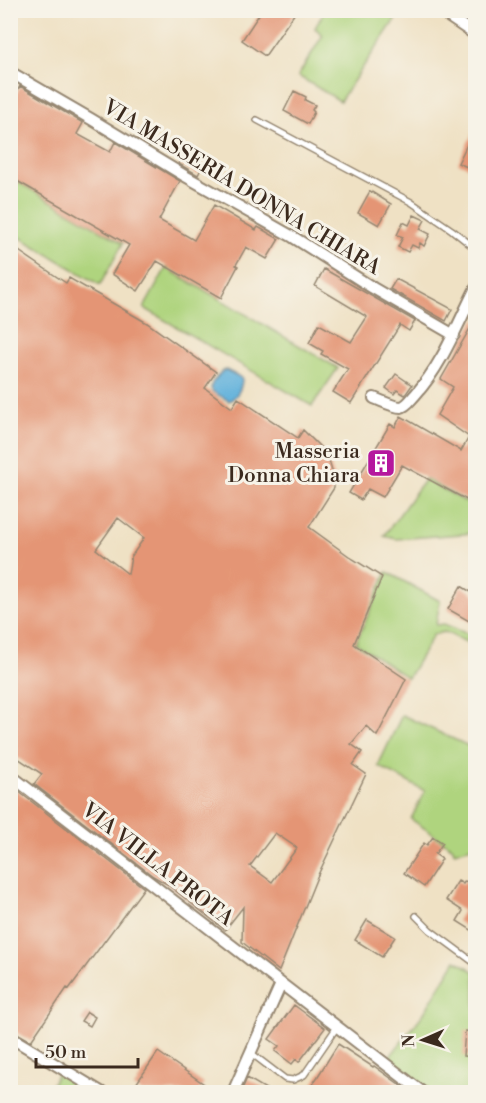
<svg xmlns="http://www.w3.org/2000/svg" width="486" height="1103" viewBox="0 0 486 1103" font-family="'Libre Bodoni',serif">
<rect width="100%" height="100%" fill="#f7f3e8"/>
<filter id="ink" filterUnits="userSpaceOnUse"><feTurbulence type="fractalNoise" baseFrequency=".0167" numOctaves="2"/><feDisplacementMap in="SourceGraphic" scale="12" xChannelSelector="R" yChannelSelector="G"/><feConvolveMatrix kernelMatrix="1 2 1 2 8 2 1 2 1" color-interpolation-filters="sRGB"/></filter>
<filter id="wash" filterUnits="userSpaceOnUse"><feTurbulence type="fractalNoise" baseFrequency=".008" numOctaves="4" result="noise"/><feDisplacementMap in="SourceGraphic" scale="24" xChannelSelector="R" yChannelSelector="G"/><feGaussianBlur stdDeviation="1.35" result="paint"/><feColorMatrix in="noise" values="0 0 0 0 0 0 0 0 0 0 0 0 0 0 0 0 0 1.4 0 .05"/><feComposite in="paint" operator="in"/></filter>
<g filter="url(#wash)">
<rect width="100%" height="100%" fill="#efe1c4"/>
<path fill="#afd47e" stroke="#757f4e" stroke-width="1.5" d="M325 10 401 11 340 101 298 76 323 35 315 28Z
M11 178 123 243 100 285 11 232Z
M166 268 338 368 312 406 144 308Z
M425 479 475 507V533L396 539 384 536Z
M387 572 440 601 436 625 444 624 475 637V646L445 632 434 634 408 678 356 643Z
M402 715 475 749V846L454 852 453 848 411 819 425 791 378 766Z
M456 960 475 972V1092H430L388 1059 424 1013Z
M58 1073 90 1092H47Z"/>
<path fill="#61b1db" stroke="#4e6e7c" stroke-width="1.5" d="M226 370 238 376 242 379C242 388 237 397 229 401L213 392 211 388 212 383 222 371Z"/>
<g id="blocks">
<path fill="#e49574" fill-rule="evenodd" d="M262 10H297L265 56 242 40Z
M20 86 83 123 77 134 110 152 115 142 180 181 159 220 194 240 214 205 256 230 258 227 279 239 267 259 246 247 236 265 238 266 221 298 157 261 138 291 112 274 129 245 10 177V105Z
M294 91 306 97 305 100 315 105 312 110 314 112 308 124 284 111Z
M476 126V161L472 169 458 163Z
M183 156 202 167 198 175 179 164Z
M370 191 391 204 379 225 358 213Z
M414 215 425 220 420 229 430 234 424 246 420 243 418 248 412 245 408 252 398 247 403 237 397 235 403 222 409 225Z
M10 245 66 283 69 278 147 323 216 372 205 388 232 408 238 398 298 438 303 430 327 454 335 480 334 488 309 527 353 559 382 577 354 644 406 679 377 736 366 726 351 744 362 752 353 765 366 774 317 877 279 971 242 942 243 907 225 930 167 884 153 876 34 784 42 774 10 753ZM118 518 144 538 131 557 128 574 96 549ZM275 833 297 848 272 882 250 866Z
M324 269 415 321 409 331 400 325 351 403 333 392 348 369 321 354 323 351 309 343 319 324 351 342 367 317 315 286Z
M396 279 452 309 446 321 390 289Z
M476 318V505L402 465 383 497 368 489 361 500 349 493 390 424 395 427 401 416 461 451 469 437 437 415 453 387 441 379Z
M396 374 412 385 405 395 397 390 394 394 386 388Z
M461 586 476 595V625L448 609Z
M10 785 144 888 69 989 67 988 31 1041 10 1029Z
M433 837 443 843 435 854 442 859 424 887 404 873 424 843 427 845Z
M458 881 463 884 465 881 476 887V933L457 921 463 911 446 900Z
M367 920 395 937 382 957 355 940Z
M294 1005 325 1028 299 1062 296 1059 292 1064 275 1051 279 1046 269 1039Z
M87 1012 95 1017 90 1026 81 1021Z
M465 1031 476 1032V1057L463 1056Z
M338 1044 373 1067 374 1066 410 1092H326L313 1084Z
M158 1052 204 1084 198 1092H142L134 1087Z
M247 1078 271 1092H241Z"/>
</g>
</g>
<g filter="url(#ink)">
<use href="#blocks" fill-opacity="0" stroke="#958671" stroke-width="1.5"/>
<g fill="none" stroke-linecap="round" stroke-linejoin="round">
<g stroke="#958671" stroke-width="8">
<path id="service" d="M257 120 411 202 452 230 476 249
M416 916 430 930 476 964
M251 1053 285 1079 293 1080 304 1075 337 1027"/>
</g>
<g stroke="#958671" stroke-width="14">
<path id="minor" d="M439 10 476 35
M10 72 91 119 185 176 293 237 373 288 454 335
M374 398C382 401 393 407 401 407 407 406 411 399 415 395 443 364 457 325 476 288
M10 775 422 1092
M10 1037 101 1092
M233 1092 281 984"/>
</g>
<use href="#service" stroke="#fff" stroke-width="5"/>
<use href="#minor" stroke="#fff" stroke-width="10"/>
</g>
</g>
<defs>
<g id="building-square" transform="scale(1.5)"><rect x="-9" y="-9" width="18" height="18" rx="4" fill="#b5179e" stroke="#f7f3e8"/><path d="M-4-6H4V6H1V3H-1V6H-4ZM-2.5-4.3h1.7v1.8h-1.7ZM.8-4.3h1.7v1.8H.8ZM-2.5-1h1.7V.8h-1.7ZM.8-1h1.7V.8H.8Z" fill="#fff"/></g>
</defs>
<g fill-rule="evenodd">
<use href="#building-square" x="381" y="463"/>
</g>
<g text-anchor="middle" stroke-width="6" stroke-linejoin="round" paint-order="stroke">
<g font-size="21" fill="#3b2a1e" stroke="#f7f3e8">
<text transform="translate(242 187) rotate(31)" y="7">VIA MASSERIA DONNA CHIARA</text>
<text transform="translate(158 864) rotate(38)" y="7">VIA VILLA PROTA</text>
</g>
<g font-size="21" fill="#3b2a1e" stroke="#f7f3e8" text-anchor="end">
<text x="360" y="458">Masseria<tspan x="360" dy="24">Donna Chiara</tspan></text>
</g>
</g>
<rect width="486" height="1103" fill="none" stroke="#f7f3e8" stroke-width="36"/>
<g transform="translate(423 1040) rotate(267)" stroke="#f7f3e8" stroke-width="4.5" paint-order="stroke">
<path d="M0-4.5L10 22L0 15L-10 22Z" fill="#3b2a1e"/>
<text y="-9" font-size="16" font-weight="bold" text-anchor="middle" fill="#3b2a1e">N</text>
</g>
<path d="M36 1058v9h102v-9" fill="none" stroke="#3b2a1e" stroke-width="3"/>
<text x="45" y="1058" font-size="18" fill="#3b2a1e" stroke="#f7f3e8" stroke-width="4.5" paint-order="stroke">50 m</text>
</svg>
